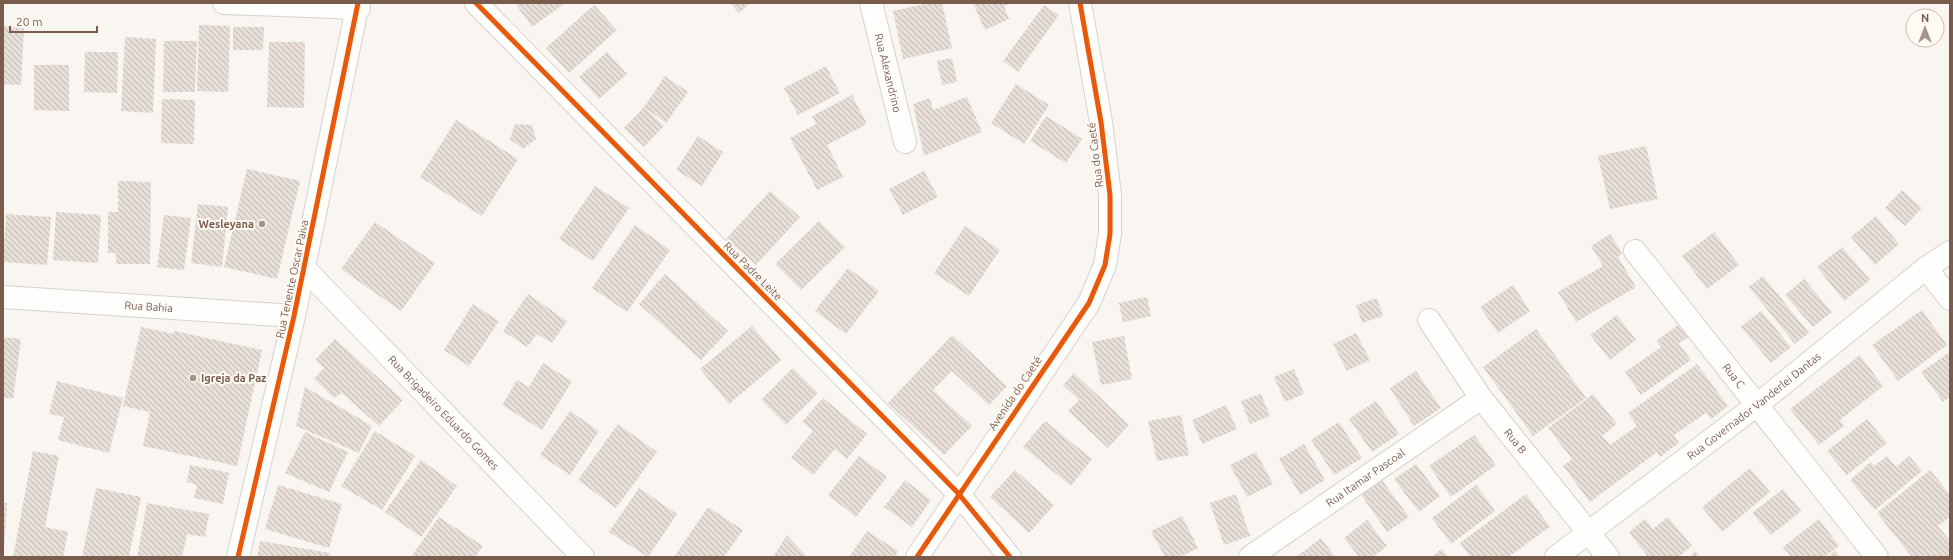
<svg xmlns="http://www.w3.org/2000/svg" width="1953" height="560" viewBox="0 0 1953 560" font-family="Ubuntu,sans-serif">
<defs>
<pattern id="building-back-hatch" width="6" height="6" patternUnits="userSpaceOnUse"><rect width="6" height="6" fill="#e6ded7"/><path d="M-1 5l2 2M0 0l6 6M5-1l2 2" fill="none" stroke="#bfb7b1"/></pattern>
</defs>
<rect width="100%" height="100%" fill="#f9f5f0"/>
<path fill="url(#building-back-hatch)" d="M515 3H565L532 27Z
M730 3H750L739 13Z
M929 3H942L952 48 903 59 893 11Z
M973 3H1012L1004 6 1009 19 985 30Z
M594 5 617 30 569 73 546 48Z
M1044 5 1059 15 1018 72 1003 61Z
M199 25 230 26 228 92 197 91Z
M3 26 24 28 21 85 3 84Z
M233 27H264L263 50H233Z
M125 37 156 39 153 113 121 111Z
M164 41H197L195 92H163Z
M269 42H305L304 108 267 107Z
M85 52H118L117 93 84 92Z
M607 52 627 74 599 99 579 77Z
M952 58 957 82 942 85 937 61Z
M34 65H69V111L34 110Z
M826 66 840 93 798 115 784 88Z
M665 76 688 92 666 123 644 107 664 126 644 147 624 128 644 107Z
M1016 84 1049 105 1024 144 991 123Z
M852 95 867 124 827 145 843 177 817 190 790 138 816 124 812 116Z
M967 97 982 132 924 156 913 104 930 98 933 110Z
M162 99 195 100 194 144 161 143Z
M1046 116 1082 139 1066 163 1030 141Z
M456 120 518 159 482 216 420 177Z
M515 124 532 125 536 139 523 149 510 139Z
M698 136 723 152 702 186 676 170Z
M1646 146 1658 199 1610 209 1598 156Z
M247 169 300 181 277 279 224 267Z
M924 171 938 197 903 215 889 189Z
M118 181 151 182 150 264H116V253H108V212H118Z
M595 186 629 208 593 261 559 239Z
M1902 190 1922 208 1905 226 1885 208Z
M770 191 800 217 756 265 726 239Z
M198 204 228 207 222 267 191 263Z
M56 212 101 215 98 263 53 260Z
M6 214 51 217 47 265 3 262Z
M164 215 191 218 184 270 157 267Z
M1876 216 1899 244 1875 265 1851 237Z
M819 221 845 247 801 290 775 264Z
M375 222 435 263 401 311 341 269Z
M635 225 670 250 627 312 592 288Z
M965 226 1000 250 969 296 934 273Z
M1714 232 1739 265 1707 289 1682 256Z
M1610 234 1622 253 1618 257 1636 287 1576 322 1558 292 1603 266 1591 246Z
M1842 247 1870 280 1844 301 1817 267Z
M848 268 879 291 846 334 815 311Z
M665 274 728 331 701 360 639 304Z
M1763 276 1809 333 1795 344 1749 287Z
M1804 279 1832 312 1813 327 1785 295Z
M1513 285 1530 311 1498 333 1480 307Z
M528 294 567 321 552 343 537 334 527 347 503 331Z
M1147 297 1151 316 1123 322 1119 303Z
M1377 298 1383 316 1362 323 1356 305Z
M473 304 499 321 469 366 444 350Z
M1922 310 1947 345 1898 381 1872 345Z
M1761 311 1791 347 1771 363 1741 327Z
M1617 315 1636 340 1610 360 1590 335Z
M1678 325 1688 338 1679 343 1691 360 1641 395 1625 372 1661 347 1656 341Z
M752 326 781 360 729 404 700 369Z
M141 327 174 334V331L262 350 237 466 143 446 150 412 123 406Z
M1536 329 1586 398 1533 436 1483 367Z
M1356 333 1370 360 1347 371 1333 344Z
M952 335 1007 386 989 405 952 371 933 390 972 426 944 455 888 403Z
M1124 336 1132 379 1101 385 1092 342Z
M3 337 21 339 13 399 3 397Z
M335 339 403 400 379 426 342 393 334 398 314 379 324 368 315 360Z
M1950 352V397L1943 402 1921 372Z
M1860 355 1883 386 1840 420 1844 426 1819 445 1790 409Z
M543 363 572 381 542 430 502 405 517 380 529 387Z
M1697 364 1728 406 1711 419 1706 413 1674 435 1679 443 1660 457 1657 452 1590 502 1563 466 1572 459 1548 428 1593 394 1617 424 1592 444 1602 436 1610 445 1637 426 1628 413Z
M793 368 818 393 786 425 761 400Z
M1294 369 1304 394 1285 402 1274 377Z
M1416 371 1441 408 1414 426 1390 388Z
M1074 373 1129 425 1108 448 1068 411 1079 400 1063 385Z
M57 381 123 398 109 453 58 440 64 417 49 414Z
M305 387 372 426 359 453 296 426Z
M1261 394 1270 416 1250 424 1241 401Z
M823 398 867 434 847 459 835 449 813 475 791 457 813 431 802 422Z
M1376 401 1399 434 1372 452 1349 419Z
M1226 405 1237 429 1202 444 1192 420Z
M570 411 599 431 570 475 540 455Z
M1181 415 1189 455 1157 461 1148 421Z
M1867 419 1887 443 1847 475 1827 451Z
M1045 421 1092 459 1071 486 1023 447Z
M1339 422 1362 458 1334 475 1311 440Z
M618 424 657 452 616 508 578 480Z
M375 431 415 456 382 510 341 486Z
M305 432 348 452 329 492 285 473Z
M1474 435 1496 465 1451 497 1429 466Z
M1304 444 1325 480 1300 495 1279 459Z
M33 451 59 456 45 527 68 532 63 557H13Z
M1256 452 1273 484 1247 497 1230 465Z
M859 456 887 477 856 517 828 495Z
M1887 456 1896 467 1909 456 1922 471 1875 510 1850 480 1871 462 1874 466Z
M421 460 457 486 421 537 385 512Z
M1416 464 1440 496 1419 512 1394 479Z
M190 465 229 473 223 504 194 498 197 485 187 482Z
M1750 468 1770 492 1722 532 1702 507Z
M1015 470 1054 505 1029 533 990 497Z
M1930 470 1950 495V517L1938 526 1950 541V557H1912L1877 513Z
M905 480 931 500 912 527 884 507Z
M1382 480 1409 517 1387 532 1361 495Z
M278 485 342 504 329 548 265 529Z
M1476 485 1495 511 1451 544 1432 518Z
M96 488 141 497 129 557H82Z
M639 488 677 514 648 557 609 532Z
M1783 489 1801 511 1771 535 1752 513Z
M1236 494 1250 536 1224 545 1210 503Z
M1526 494 1550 527 1508 557H1470L1460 543Z
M3 503H7L4 549H3Z
M147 503 209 514 205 537 187 534 182 557H137Z
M708 507 743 530 724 557H674Z
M1182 516 1198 548 1180 557H1165L1151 531Z
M439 517 483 546 475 557H411Z
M1668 517 1692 546 1678 557H1648L1629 532 1645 519 1653 529Z
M1819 519 1839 546 1824 557H1791L1783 547Z
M1367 520 1387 546 1373 557H1359L1344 538Z
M867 531 898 551 895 557H849Z
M787 535 807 557H773Z
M1321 538 1335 557H1296Z
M260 541 330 553V557H257Z
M1442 549 1448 557H1431Z
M1696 551 1700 557H1689Z
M1835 551 1840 557H1827Z"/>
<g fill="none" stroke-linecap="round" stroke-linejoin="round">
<g stroke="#d7d1cb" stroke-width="24">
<g id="minor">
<path d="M224 3 359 8"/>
<path d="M476 3 958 493 1010 557"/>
<path id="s1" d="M871 3 905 142"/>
<path id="s2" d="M1635 251 1877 557"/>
<path id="s3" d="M304 268 583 557"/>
<path d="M1926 268 1950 299"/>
<path id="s4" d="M3 297 294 316"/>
<path id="s5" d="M1429 320 1481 398 1608 557"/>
<path d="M917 557 1089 303 1105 265 1110 234V195L1101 122 1080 3"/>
<path id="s6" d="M1250 557 1481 398"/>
<path id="s7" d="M1556 557 1757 405 1926 268 1950 252"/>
</g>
</g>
<g stroke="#d7d1cb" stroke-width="24">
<path id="tertiary" d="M238 557 294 316 358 3"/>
</g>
<use href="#minor" stroke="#fefefd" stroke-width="22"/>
<use href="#tertiary" stroke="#fefefd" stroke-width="22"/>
<g stroke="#fffaf3" stroke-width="8">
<path id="cycleway" d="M476 3 958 493 1010 557
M238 557 294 316 358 3
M917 557 1089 303 1105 265 1110 234V195L1101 122 1080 3"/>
</g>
<use href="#cycleway" stroke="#e8590c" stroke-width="5"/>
</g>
<g fill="#a69286" stroke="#fffaf3" stroke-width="1.5">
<circle cx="262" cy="224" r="4"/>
<circle cx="193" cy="378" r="4"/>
</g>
<g text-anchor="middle" stroke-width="4" stroke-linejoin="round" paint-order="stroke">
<g font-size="11" fill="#7a5c4d" stroke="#fffaf3">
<text dy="4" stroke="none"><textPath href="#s1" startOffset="72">Rua Alexandrino</textPath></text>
<text transform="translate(1095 155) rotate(-97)" y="4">Rua do Caeté</text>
<text transform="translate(753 271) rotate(45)" y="4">Rua Padre Leite</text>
<text transform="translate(292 279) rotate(-78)" y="4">Rua Tenente Oscar Paiva</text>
<text dy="4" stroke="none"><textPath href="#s4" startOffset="146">Rua Bahia</textPath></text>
<text dy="4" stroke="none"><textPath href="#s2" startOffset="159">Rua C</textPath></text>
<text transform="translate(1015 393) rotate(-56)" y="4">Avenida do Caeté</text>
<text dy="4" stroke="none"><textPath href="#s7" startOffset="249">Rua Governador Vanderlei Dantas</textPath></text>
<text dy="4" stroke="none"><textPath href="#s3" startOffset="201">Rua Brigadeiro Eduardo Gomes</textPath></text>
<text dy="4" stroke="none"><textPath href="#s5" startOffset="149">Rua B</textPath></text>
<text dy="4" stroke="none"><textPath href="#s6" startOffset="140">Rua Itamar Pascoal</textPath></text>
</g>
<g font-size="11" font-weight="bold" fill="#7a5c4d" stroke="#fffaf3" text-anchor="end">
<text x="254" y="228">Wesleyana</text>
<text x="201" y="382" text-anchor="start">Igreja da Paz</text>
</g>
</g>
<rect width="1953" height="560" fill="none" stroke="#7a5c4d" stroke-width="8"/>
<g transform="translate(1925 28)"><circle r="19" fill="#fffaf3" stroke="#cabbb1"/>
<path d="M0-3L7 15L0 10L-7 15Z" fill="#a69286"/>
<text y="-6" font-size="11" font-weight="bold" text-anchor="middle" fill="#7a5c4d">N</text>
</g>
<path d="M10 26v6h87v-6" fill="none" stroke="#7a5c4d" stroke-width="2"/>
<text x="16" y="26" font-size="12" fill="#7a5c4d" stroke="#fffaf3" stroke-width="3" paint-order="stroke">20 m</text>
</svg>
